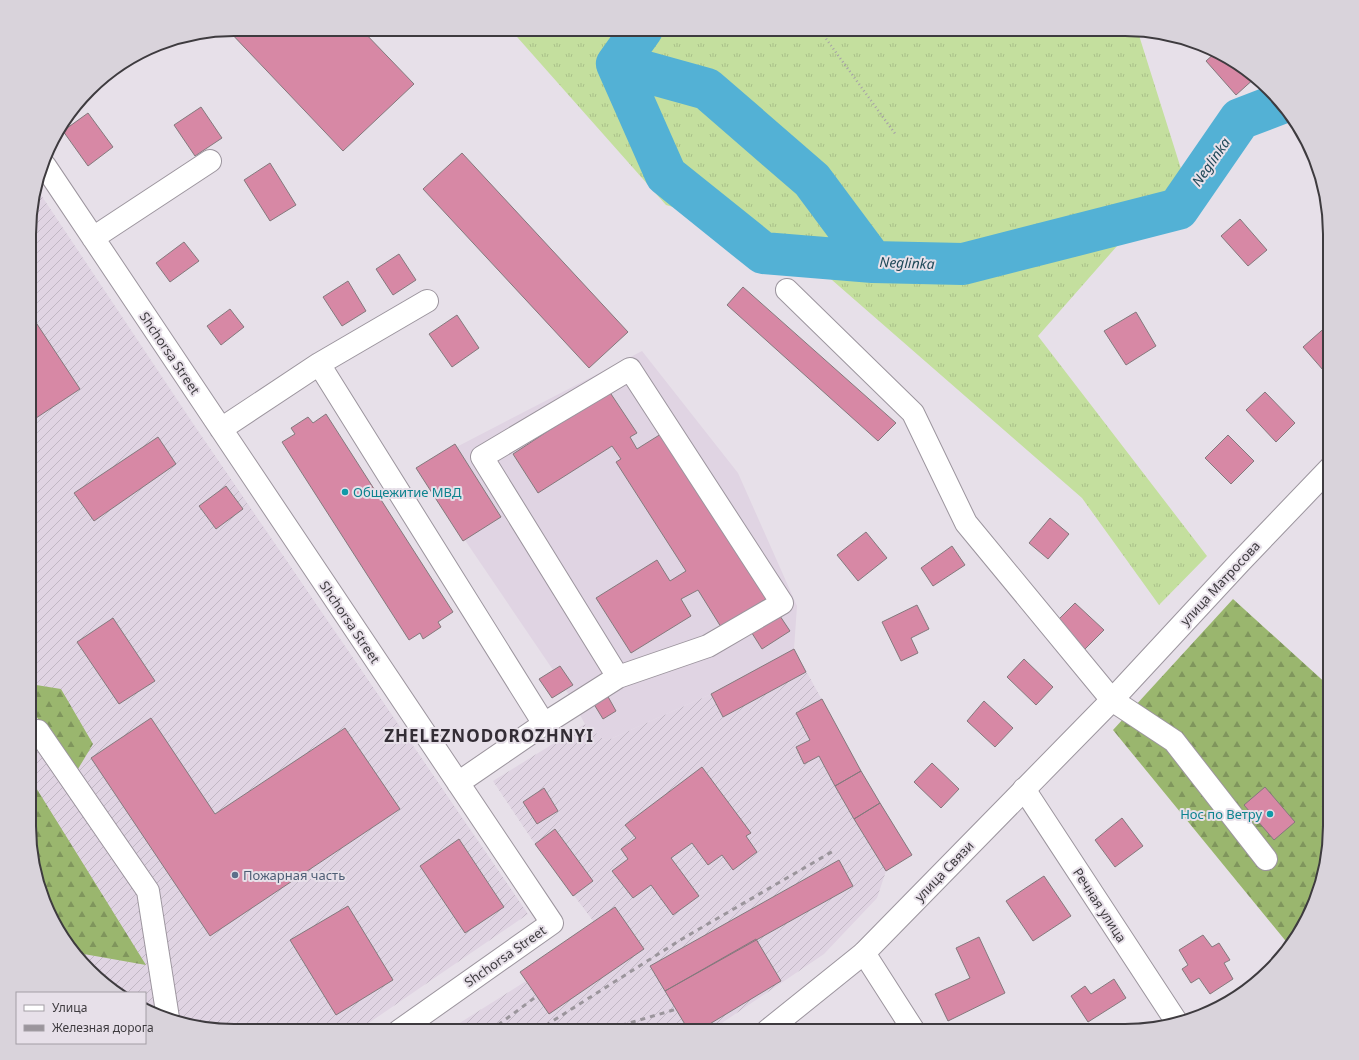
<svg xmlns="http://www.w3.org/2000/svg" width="1359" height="1060" viewBox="0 0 1359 1060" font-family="'Noto Sans',sans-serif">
<defs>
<pattern id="industrial-furrows" width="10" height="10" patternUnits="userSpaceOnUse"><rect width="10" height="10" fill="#e0d4e3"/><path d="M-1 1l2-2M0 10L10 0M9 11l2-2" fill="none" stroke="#c1b7c4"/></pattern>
<pattern id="grass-tufts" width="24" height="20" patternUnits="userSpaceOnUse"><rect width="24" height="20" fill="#c4df9e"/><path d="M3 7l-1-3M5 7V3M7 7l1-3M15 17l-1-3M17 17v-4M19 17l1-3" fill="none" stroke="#a9c089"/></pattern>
<pattern id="forest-firs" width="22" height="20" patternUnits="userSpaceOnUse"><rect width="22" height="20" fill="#9ab66e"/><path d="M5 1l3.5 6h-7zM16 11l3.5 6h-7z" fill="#7f955c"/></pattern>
</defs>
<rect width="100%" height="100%" fill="#e7e0e9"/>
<path fill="url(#industrial-furrows)" d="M37 189 196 428 528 914 357 1031H220L156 1016 145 1009V993H119L99 980 50 917 29 840 31 207Z
M794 649 861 771 912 855 886 871 877 898 824 954 710 1031H447L526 981 520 972 594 922 535 844 493 781 585 724 606 741 711 694Z"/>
<path fill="#e0d4e3" d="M642 351 738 473 797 606 794 649 711 694 606 741 585 724 566 690 552 698 539 679 553 670 416 468Z"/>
<path fill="url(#grass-tufts)" d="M510 29H1137L1182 172 1038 336 1207 556 1159 605 1082 498 785 239 666 205Z"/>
<path fill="url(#forest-firs)" d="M1233 599 1330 687V840L1314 905 1289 945 1113 730Z
M30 684 61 689 93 744 75 774 34 713 30 716Z
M30 778 146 965 78 953 42 888 29 840Z"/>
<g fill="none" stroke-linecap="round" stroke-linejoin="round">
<path stroke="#53b1d5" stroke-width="42" d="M642 29 617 64 666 175 763 253 873 262 963 264 1178 209 1240 119 1282 103
M617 64 707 89 812 180 873 262"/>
</g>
<path fill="#d788a5" stroke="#84797d" d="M234 29H361L414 84 343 151 228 30Z
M1216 52 1256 77 1236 95 1206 61Z
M201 107 222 138 195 156 174 125Z
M88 113 113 147 88 166 63 131Z
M462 153 628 332 589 368 423 189Z
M270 163 296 205 270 221 244 180Z
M1240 219 1267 250 1248 266 1221 236Z
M184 242 199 261 170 282 156 263Z
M399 254 416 280 393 295 376 269Z
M348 281 366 311 342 326 323 297Z
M743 287 896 423 878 441 727 305Z
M230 309 244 327 221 345 207 326Z
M1136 312 1156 346 1126 365 1104 331Z
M31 315 80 389 30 422Z
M457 315 479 348 452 367 429 334Z
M1329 324 1330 325V378L1303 347Z
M609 391 637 433 630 437 637 449 661 434 766 599 721 627 698 590 681 599 691 616 631 653 596 598 657 560 670 581 686 571 616 462 621 459 612 446 538 493 513 454Z
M1265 392 1295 423 1276 442 1246 410Z
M326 414 453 612 438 622 441 627 423 639 420 633 409 640 282 442 295 434 291 428 308 417 313 423Z
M1228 435 1254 461 1231 484 1205 458Z
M158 437 176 464 94 521 74 493Z
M455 444 501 517 463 541 416 468Z
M226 486 243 509 216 529 199 506Z
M1050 518 1069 534 1048 559 1029 543Z
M866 532 887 558 858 581 837 555Z
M952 546 965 565 933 586 921 568Z
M1075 603 1104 630 1085 649 1057 621Z
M917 605 929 629 911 638 918 653 901 661 882 622Z
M778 613 790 631 762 649 750 630Z
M113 618 155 681 119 704 77 642Z
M794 649 806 672 723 717 711 694Z
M1024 659 1053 687 1036 705 1007 677Z
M560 666 573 685 552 698 539 679Z
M606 693 616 711 603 719 592 701Z
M822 699 861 771 835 786 819 756 804 764 796 747 810 740 796 713Z
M984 701 1013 728 995 747 967 721Z
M151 718 215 814 345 728 400 809 210 936 91 758Z
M932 763 959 789 941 808 914 782Z
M702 767 751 833 746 836 757 852 733 870 722 855 708 865 692 843 671 858 699 896 673 915 651 885 633 898 612 871 628 859 621 849 636 838 625 825Z
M861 771 880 803 854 819 835 786Z
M1265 787 1295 822 1274 840 1244 805Z
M544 788 558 811 537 824 523 802Z
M880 803 912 855 886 871 854 819Z
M1122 818 1143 846 1115 867 1095 840Z
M555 829 593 881 573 896 535 844Z
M459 839 504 907 465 933 420 866Z
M839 860 853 886 665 991 650 966Z
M1044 876 1071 916 1033 941 1006 901Z
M348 906 393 980 336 1015 290 940Z
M615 907 644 949 549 1014 520 972Z
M1203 935 1212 947 1219 943 1230 960 1224 963 1233 979 1210 994 1199 978 1191 983 1182 969 1188 965 1179 950Z
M979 937 1005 993 948 1021 935 994 970 978 956 948Z
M756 939 781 981 698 1031H689L665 991Z
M1114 979 1126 998 1088 1022 1071 996 1085 986 1091 994Z"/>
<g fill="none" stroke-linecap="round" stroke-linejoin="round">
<g stroke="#9c959e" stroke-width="24">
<path id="minor" d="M45 166 552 923 399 1031
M93 238 210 161
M787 290 913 413 966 523 1112 700 1174 741 1266 859
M319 364 544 724
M221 429 319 364 427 301
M38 731 148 891 168 1018
M458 783 544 724 618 677 708 646 782 603 630 369 482 457 618 677
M1024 789 1176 1021
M864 953 914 1031"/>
</g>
<g stroke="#9c959e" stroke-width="24">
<path id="major" d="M767 1031 864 953 1112 700 1240 562 1330 468"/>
</g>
<path stroke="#a59fa7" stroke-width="2.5" stroke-dasharray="1 3" stroke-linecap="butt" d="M819 29 896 135"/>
<use href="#minor" stroke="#fff" stroke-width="22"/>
<use href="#major" stroke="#fff" stroke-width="22"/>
<path stroke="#9b959c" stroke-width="3" stroke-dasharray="5 5" stroke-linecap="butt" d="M490 1031 537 996
M537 1031 682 939 835 850
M602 1031 677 1009"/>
</g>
<g fill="#0f9aa8" stroke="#e7e0e9" stroke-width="1.5">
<circle cx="345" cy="492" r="4"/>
<circle cx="1270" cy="814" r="4"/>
</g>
<circle fill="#5c6f8a" stroke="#e7e0e9" stroke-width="1.5" cx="235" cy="875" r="4"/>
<g text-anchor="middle" stroke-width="4" stroke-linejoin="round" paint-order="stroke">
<g font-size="13" fill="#3e3b3f" stroke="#e7e0e9">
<text transform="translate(170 353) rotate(56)" y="5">Shchorsa Street</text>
<text transform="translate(1220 583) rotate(-47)" y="5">улица Матросова</text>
<text transform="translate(350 622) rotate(56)" y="5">Shchorsa Street</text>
<text transform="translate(944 871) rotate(-46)" y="5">улица Связи</text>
<text transform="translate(1100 905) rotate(57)" y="5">Речная улица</text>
<text transform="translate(505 956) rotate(-35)" y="5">Shchorsa Street</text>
</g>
<g font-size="13" fill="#0d838f" stroke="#e7e0e9" text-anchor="start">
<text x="353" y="497">Общежитие МВД</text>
<text x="1262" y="819" text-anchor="end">Нос по Ветру</text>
</g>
<g font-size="13" fill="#4e5e75" stroke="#e7e0e9" text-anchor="start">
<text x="243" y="880">Пожарная часть</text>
</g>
<g font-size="14" font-style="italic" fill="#1f4858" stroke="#e7e0e9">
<text transform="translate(1211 162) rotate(-55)" y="5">Neglinka</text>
<text transform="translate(907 263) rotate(2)" y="5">Neglinka</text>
</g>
<g font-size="17" font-weight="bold" letter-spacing="1" fill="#332d35" stroke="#e7e0e9">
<text x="489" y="742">ZHELEZNODOROZHNYI</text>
</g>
</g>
<path d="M0 0H1359V1060H0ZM234 36H1125A198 198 0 0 1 1323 234V826A198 198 0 0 1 1125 1024H234A198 198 0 0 1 36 826V234A198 198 0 0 1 234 36Z" fill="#d9d3db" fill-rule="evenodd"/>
<path fill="none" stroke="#3e3b3f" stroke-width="2" d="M234 36H1125A198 198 0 0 1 1323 234V826A198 198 0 0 1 1125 1024H234A198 198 0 0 1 36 826V234A198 198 0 0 1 234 36Z"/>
<rect x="16" y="992" width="130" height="52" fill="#e7e0e9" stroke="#a39ea5"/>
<rect x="24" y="1005" width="20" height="6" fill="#ffffff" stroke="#a39ea5"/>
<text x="52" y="1012" font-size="12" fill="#3e3b3f">Улица</text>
<rect x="24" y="1025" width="20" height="6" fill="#9b959c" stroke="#a39ea5"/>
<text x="52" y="1032" font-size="12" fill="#3e3b3f">Железная дорога</text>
</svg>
